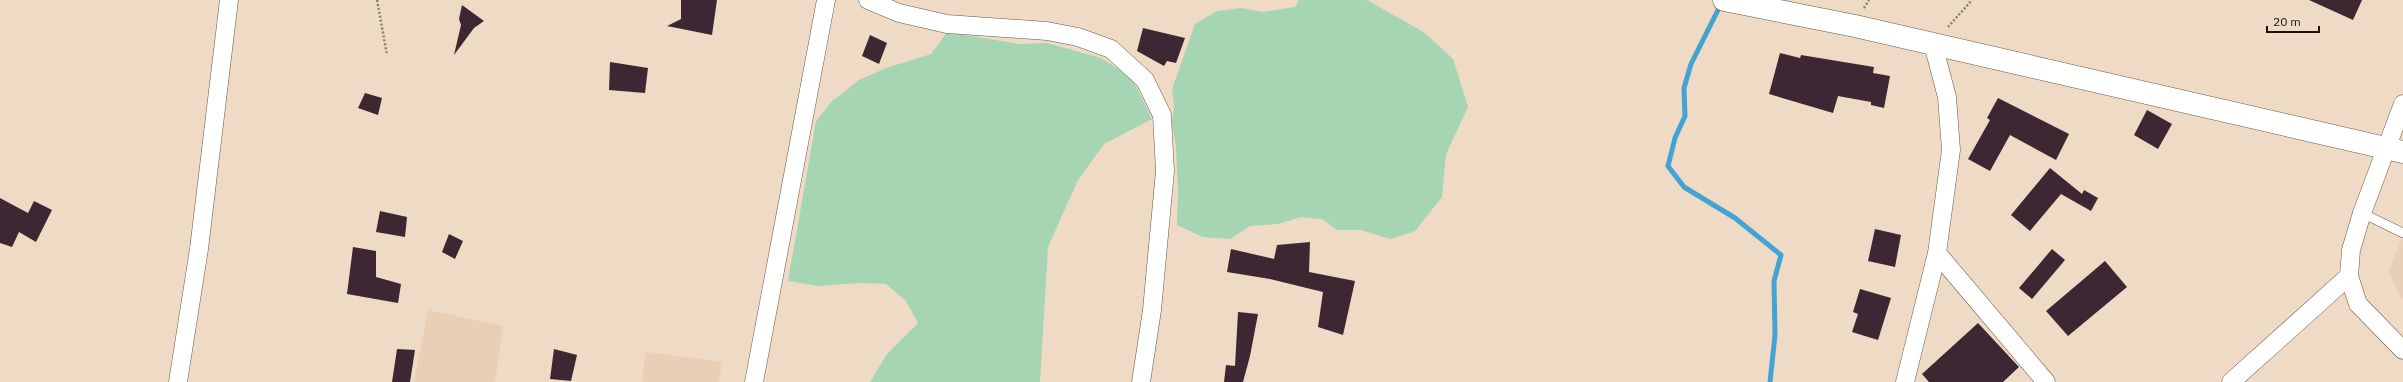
<svg xmlns="http://www.w3.org/2000/svg" width="2403" height="382" viewBox="0 0 2403 382" font-family="'IBM Plex Sans',sans-serif">
<rect width="100%" height="100%" fill="#efdac6"/>
<path fill="#e9cfb5" d="M2403 235V299L2399 295 2389 271Z
M428 310 503 326 495 382H414Z
M646 352 722 362 719 382H642Z"/>
<path fill="#a5d5b3" d="M1299 0H1367L1425 33 1453 59 1468 107 1446 154 1442 197 1415 231 1390 239 1361 230H1337L1322 219 1301 217 1278 224 1250 226 1230 239 1203 237 1177 225 1178 189 1176 146 1172 124 1174 105 1172 89 1195 24 1217 11 1242 8 1262 12 1295 7Z
M947 32 1019 44 1047 43 1101 58 1132 78 1152 119 1104 144 1078 180 1048 247 1040 382H870L887 354 918 323 906 301 886 284 861 283 818 286 788 281 816 121 831 102 859 80 886 68 931 54Z"/>
<g fill="none" stroke-linecap="round" stroke-linejoin="round">
<path stroke="#43a3d3" stroke-width="5" d="M1721 4 1691 64 1684 88 1685 116 1675 138 1668 166 1684 187 1735 218 1781 255 1774 281 1775 335 1770 382"/>
</g>
<path fill="#3c2732" d="M681 0H717L712 35 667 26 681 19Z
M2309 0H2362L2353 20Z
M462 5 484 21 474 28 454 55 461 25 459 19Z
M1143 28 1185 38 1176 63 1167 61 1164 66 1137 51Z
M870 35 887 43 879 64 862 56Z
M1780 53 1800 58 1801 55 1874 67 1873 73 1890 76 1884 108 1871 105V102L1838 96 1833 113 1769 94Z
M610 62 648 68 645 93 609 90Z
M365 93 382 98 378 115 358 108Z
M1998 98 2069 134 2056 160 2010 135 1990 171 1968 159 1990 120 1987 118Z
M2147 110 2172 124 2158 149 2134 135Z
M2050 168 2082 194 2084 190 2098 198 2091 211 2061 194 2030 231 2011 215Z
M0 198 28 213 34 201 52 210 36 242 19 232 12 247 0 243Z
M380 211 407 217 405 237 376 232Z
M1875 229 1901 235 1895 267 1868 261Z
M449 234 463 241 455 259 442 252Z
M1310 242 1309 272 1355 281 1343 335 1318 327 1323 292 1270 279 1227 272 1231 249 1274 259 1277 245Z
M353 247 376 251V277L401 284 398 303 347 294Z
M2052 249 2065 260 2032 299 2019 288Z
M2105 261 2127 287 2068 336 2046 311Z
M1860 289 1891 298 1878 340 1852 332 1858 314 1853 312Z
M1238 312 1258 314 1250 356 1243 382H1224L1226 365 1235 366Z
M1978 323 2019 367 2003 382H1929L1922 374Z
M397 349 415 350 410 382H392Z
M554 349 577 355 571 381 550 379Z"/>
<g fill="none" stroke-linecap="round" stroke-linejoin="round">
<g stroke="#685745" stroke-width="10">
<path id="service" d="M2362 213 2403 233"/>
</g>
<g stroke="#685745" stroke-width="19">
<path id="minor" d="M868 0 899 13 947 24 1047 31 1078 37 1111 49 1145 80 1162 115 1165 171 1152 310 1141 382
M2403 104 2362 213 2351 250 2349 276 2358 304 2403 350
M1937 253 2046 382
M178 382 199 249 229 0
M754 382 826 0
M1905 382 1937 253 1951 150 1947 97 1933 44
M2231 382 2349 276"/>
</g>
<g stroke="#685745" stroke-width="23">
<path id="secondary" d="M1724 0 1855 26 2403 152"/>
</g>
<path stroke="#8c7e70" stroke-width="2.5" stroke-dasharray="2 2" stroke-linecap="butt" d="M377 0 387 55
M1864 8 1869 0
M1948 27 1972 0"/>
<use href="#service" stroke="#fff" stroke-width="9"/>
<use href="#minor" stroke="#fff" stroke-width="18"/>
<use href="#secondary" stroke="#fff" stroke-width="22"/>
</g>
<path d="M2267 26v6h52v-6" fill="none" stroke="#1a130c" stroke-width="2"/>
<text x="2273" y="26" font-size="12" fill="#1a130c" stroke="#efdac6" stroke-width="3" paint-order="stroke">20 m</text>
</svg>
